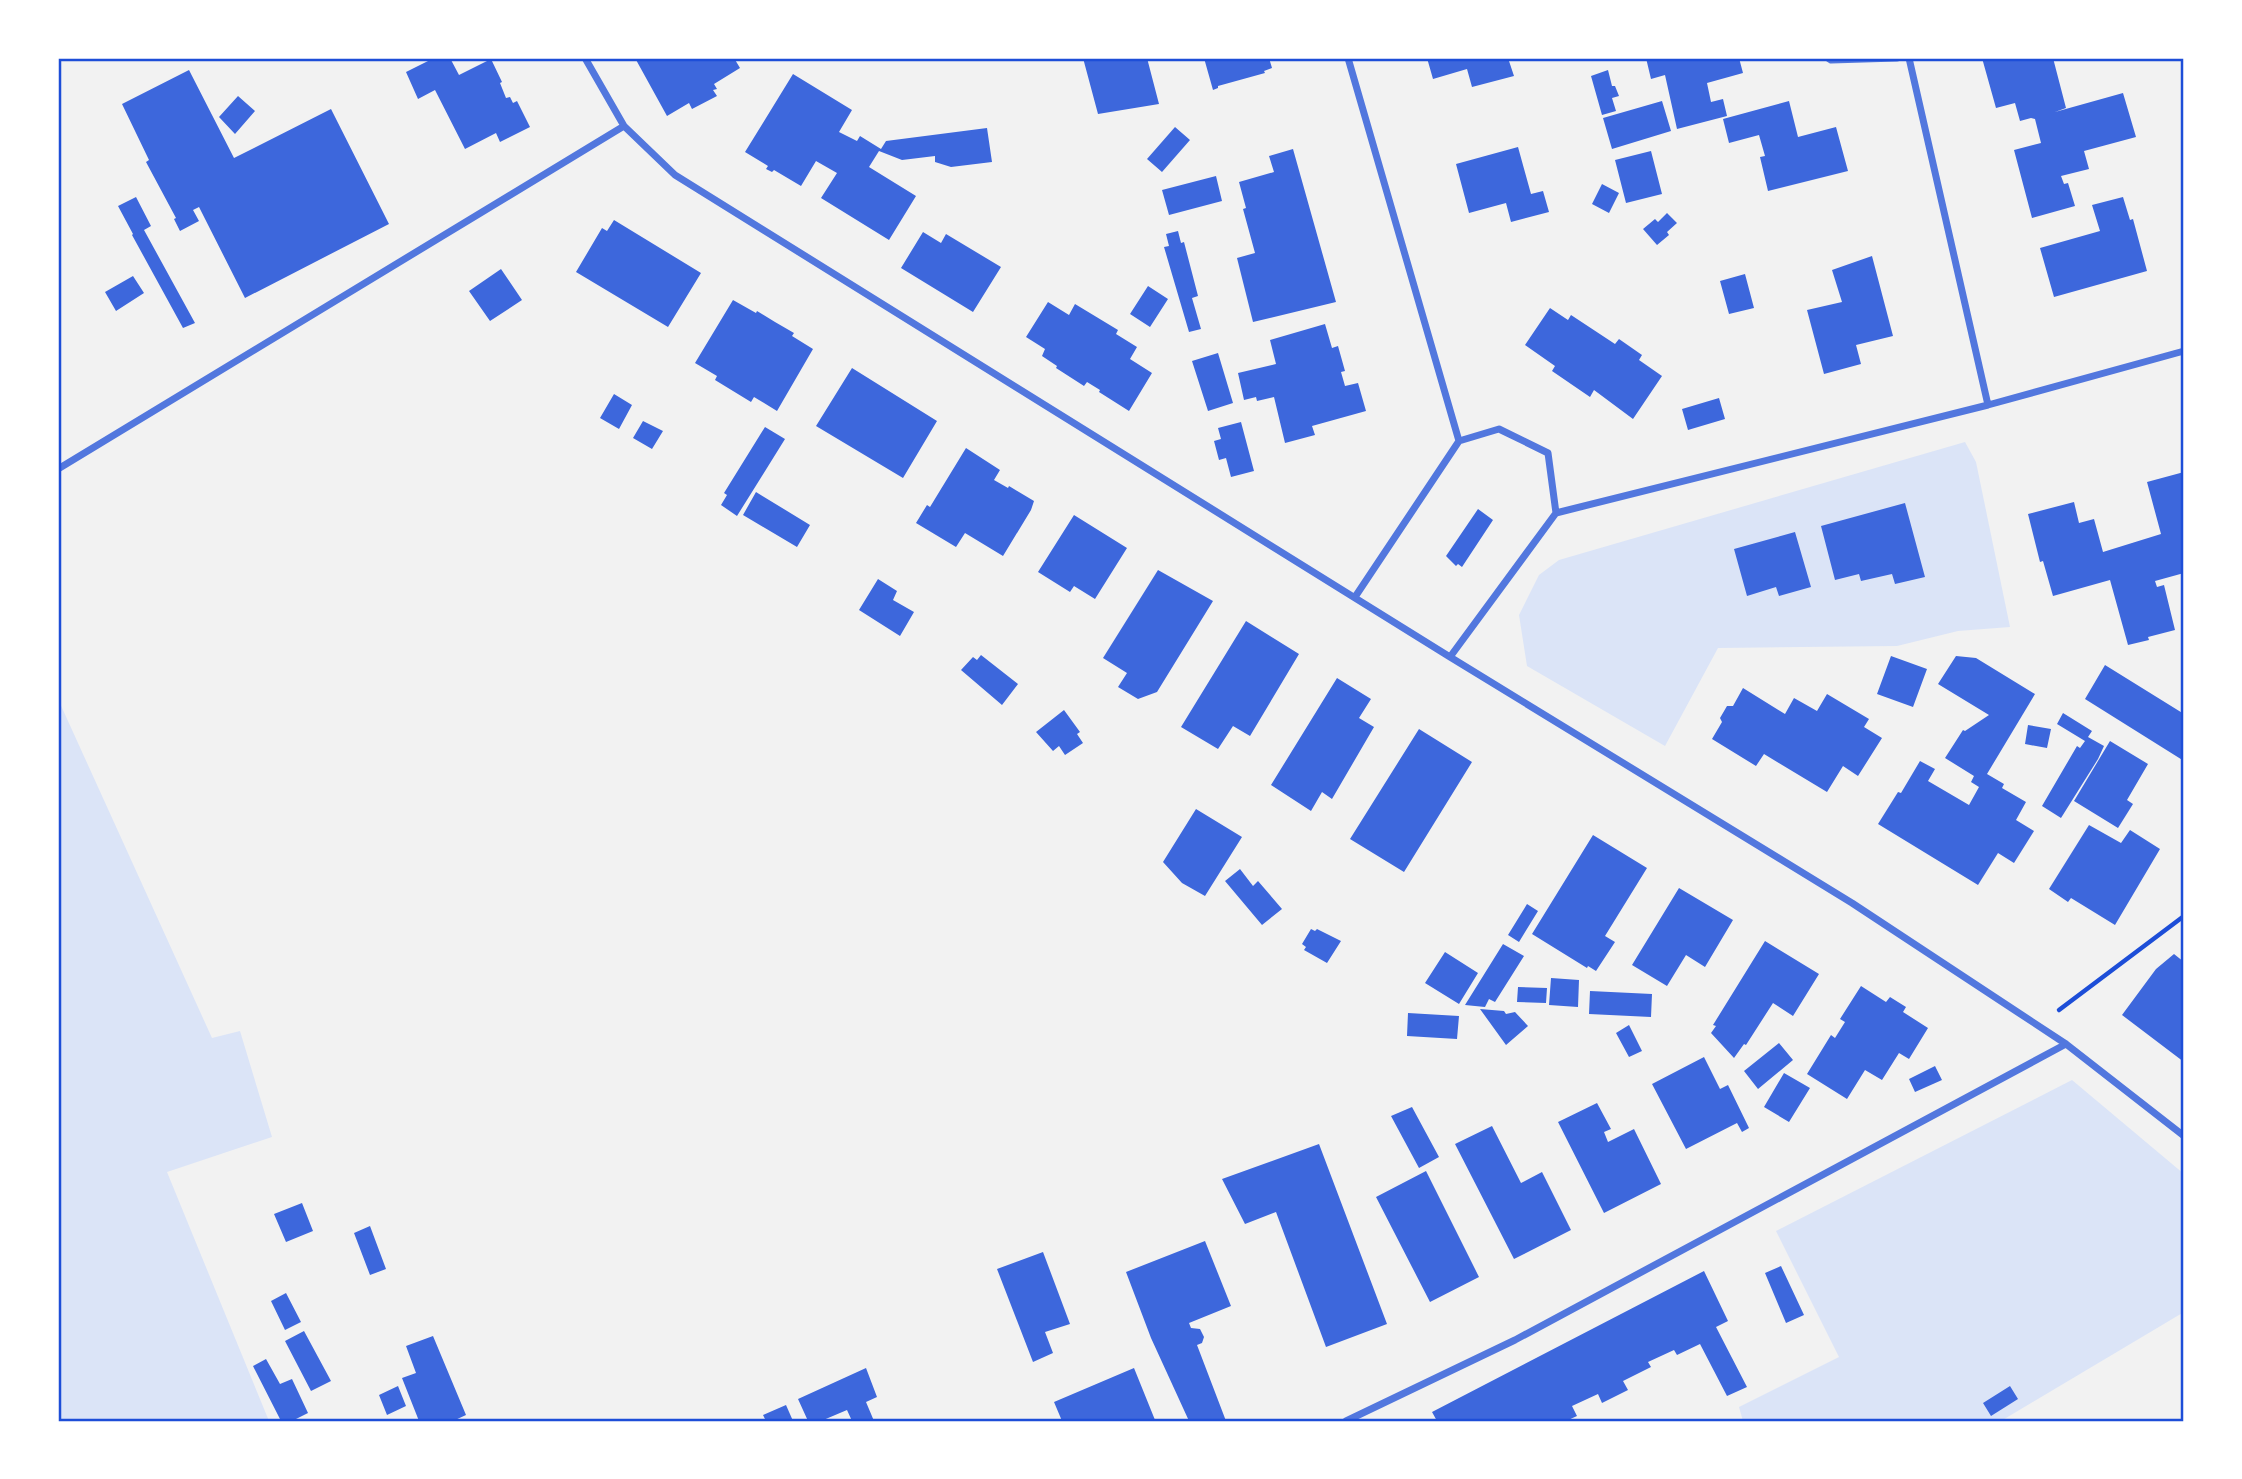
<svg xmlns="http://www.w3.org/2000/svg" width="2242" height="1479" viewBox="0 0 2242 1479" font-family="'Varela Round',sans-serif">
<rect width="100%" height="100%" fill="#f2f2f2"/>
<path fill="#dbe4f7" d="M1965 442 1976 462 2010 627 1958 631 1897 646 1718 648 1665 746 1527 666 1519 615 1539 575 1559 560Z
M58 699 212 1038 240 1031 272 1137 167 1172 269 1421H58Z
M2072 1080 2184 1174V1312L2001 1421H1743L1739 1407 1839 1357 1776 1231Z"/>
<path fill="#3d67dc" d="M434 58H450L459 75 491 59 502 82 500 83 506 98 510 97 513 103 517 101 530 127 500 142 496 133 465 149 435 90 418 99 406 72Z
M635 58H734L740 68 714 84 717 89 713 90 717 96 692 109 689 103 667 116Z
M1083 58H1147L1159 104 1098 114Z
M1204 58H1269L1272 68 1264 71 1265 73 1218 86V88L1213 90Z
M1427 58H1508L1514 76 1472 87 1467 69 1433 79Z
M1646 58H1739L1743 73 1707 83 1711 102 1723 99 1727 116 1677 129 1665 75 1651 79Z
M1982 58H2053L2066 108 2055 112 2123 93 2136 137 2084 151 2089 169 2061 176 2064 184 2068 183 2075 206 2032 218 2014 150 2041 143 2035 119 2031 118 2020 121 2015 103 1996 108Z
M189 70 234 158 331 109 389 224 245 298 199 207 193 210 199 221 180 231 174 219 176 218 146 162 149 160 122 104Z
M1608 70 1612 86H1615L1619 96 1612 98 1616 111 1602 115 1591 76Z
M793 74 852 110 839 132 857 141 860 136 881 149 886 141 987 128 992 162 951 167 935 162V156L902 160 879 151 869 167 916 196 889 240 821 198 837 173 816 161 801 186 774 170 772 172 766 169 768 166 745 152Z
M238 96 255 111 235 134 219 117Z
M1662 101 1671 131 1612 149 1603 118Z
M1789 101 1798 137 1836 127 1848 171 1768 191 1760 157 1765 156 1759 135 1729 143 1723 119Z
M1175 127 1190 140 1162 172 1147 159Z
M1518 147 1531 194 1543 191 1549 212 1511 222 1506 203 1469 213 1456 164Z
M1293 149 1336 302 1253 322 1237 258 1255 253 1243 209 1246 208 1239 182 1274 172 1269 156Z
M1651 151 1662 194 1626 203 1615 160Z
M1216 176 1222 201 1169 215 1162 190Z
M1602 184 1619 193 1609 213 1592 204Z
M136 197 151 226 144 230 195 323 183 328 132 235 133 234 118 206Z
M2123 197 2130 220 2133 219 2147 271 2054 297 2040 248 2100 231 2092 205Z
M1667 213 1677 223 1667 232 1669 235 1657 245 1643 229 1655 219 1658 222Z
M614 220 701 273 668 327 576 272 602 228 607 231Z
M1178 231 1181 243 1184 242 1198 296 1192 298 1201 329 1189 332 1164 247 1169 246 1166 234Z
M923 232 941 243 946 234 1001 267 973 312 901 268Z
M1872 256 1893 336 1856 345 1861 364 1824 374 1807 310 1842 302 1832 270Z
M501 269 522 300 490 321 469 291Z
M1745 274 1754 308 1729 314 1720 281Z
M133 276 144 293 116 311 105 292Z
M1148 286 1168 299 1150 327 1130 314Z
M733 300 756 313 757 311 775 322 794 333 792 336 813 349 777 411 754 397 751 402 715 380 717 376 695 363Z
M1048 302 1069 315 1075 304 1118 330 1116 334 1137 347 1130 359 1152 373 1129 411 1099 392 1100 390 1087 382 1084 386 1056 368 1057 366 1042 356 1045 349 1026 337Z
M1550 308 1568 320 1571 315 1615 344 1619 339 1642 355 1639 360 1662 376 1633 419 1594 390 1590 397 1552 371 1555 366 1525 345Z
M1325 324 1332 348 1338 346 1345 371 1341 372 1345 386 1358 383 1366 411 1312 426 1315 435 1285 443 1274 397 1257 401 1256 397 1244 400 1238 373 1276 364 1270 340Z
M1218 353 1233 403 1208 411 1192 361Z
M852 368 937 421 903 478 816 426Z
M614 394 632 405 619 429 600 418Z
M1719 398 1725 419 1688 430 1682 409Z
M643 421 663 431 652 449 633 438Z
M1241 422 1254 471 1231 477 1226 458 1219 460 1214 441 1221 439 1218 428Z
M765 427 785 439 737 516 721 505 727 495 724 493Z
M966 448 1000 470 994 480 1008 488 1009 486 1034 501 1031 510 1003 556 965 533 956 547 916 523 927 505 930 507Z
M2184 472V573L2155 581 2157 587 2164 585 2175 630 2148 637 2149 640 2128 645 2110 580 2053 596 2043 561 2040 562 2028 514 2074 502 2079 523 2094 519 2103 552 2161 534 2147 482Z
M756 492 810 525 797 547 743 515Z
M1905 503 1925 577 1895 584 1892 574 1861 581 1859 574 1835 580 1821 526Z
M1478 509 1493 520 1462 567 1458 564 1456 566 1446 556Z
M1074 515 1127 548 1095 599 1074 586 1070 592 1038 572Z
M1795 532 1811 587 1779 596 1776 587 1747 596 1734 549Z
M1158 570 1213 601 1157 692 1138 699 1118 687 1127 673 1103 658Z
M878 579 897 591 893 600 914 612 900 636 859 610Z
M1246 621 1299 654 1250 736 1233 726 1218 749 1181 727Z
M981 655 1018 684 1002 705 961 670 973 657 977 660Z
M1891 656 1927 669 1913 707 1877 694Z
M1956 656 1976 658 2035 694 1987 774 2004 784 2002 788 2026 802 2016 820 2034 831 2014 863 1998 853 1978 885 1878 824 1898 792 1901 793 1920 761 1935 769 1928 781 1969 805 1979 787 1971 782 1974 776 1945 758 1963 730 1965 731 1989 715 1938 684Z
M2105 665 2184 714V761L2085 699Z
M1337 678 1371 699 1359 718 1374 727 1332 799 1322 792 1311 811 1271 785Z
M1743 688 1785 714 1794 698 1817 711 1827 694 1869 719 1864 727 1882 738 1858 776 1843 766 1827 792 1764 754 1756 766 1712 739 1722 722 1720 718 1727 706H1733Z
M1064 710 1080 732 1077 734 1083 743 1065 755 1059 746 1053 751 1036 732Z
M2063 713 2092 731 2088 737 2104 746 2098 759 2061 818 2042 806 2077 746 2080 748 2085 741 2057 724Z
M2028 725 2051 729 2047 748 2025 744Z
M1419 729 1472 762 1404 872 1350 839Z
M2110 741 2148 764 2127 800 2133 804 2118 828 2074 801Z
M1196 809 1242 837 1205 896 1182 883 1163 862Z
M2089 825 2121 843 2130 830 2160 849 2115 925 2071 898 2068 902 2049 889Z
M1593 835 1647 868 1605 936 1615 942 1596 971 1588 966 1587 968 1532 934Z
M1240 869 1253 886 1258 881 1282 909 1262 925 1225 881Z
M1679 888 1733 920 1705 967 1686 955 1667 986 1632 965Z
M1527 904 1538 911 1519 942 1508 935Z
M1311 929 1315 931 1317 929 1341 941 1327 963 1304 950 1306 947 1302 944Z
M1765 941 1819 974 1793 1016 1773 1003 1746 1045 1744 1044 1734 1058 1711 1033 1716 1026 1713 1025Z
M1503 944 1524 956 1495 1002 1489 999 1485 1007 1465 1005Z
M1445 952 1478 973 1459 1004 1425 983Z
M2174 954 2184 962V1062L2122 1015 2156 969Z
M1551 978 1579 980 1578 1007 1549 1005Z
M1861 986 1886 1002 1890 997 1906 1007 1903 1012 1928 1028 1909 1059 1899 1053 1882 1080 1865 1070 1847 1099 1807 1074 1831 1035 1835 1038 1845 1022 1840 1019Z
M1518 987 1547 988 1546 1003 1517 1002Z
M1590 991 1652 994 1651 1017 1589 1014Z
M1480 1009 1504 1011 1506 1014 1515 1012 1528 1026 1506 1045Z
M1408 1013 1459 1016 1457 1039 1407 1036Z
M1629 1025 1642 1051 1629 1057 1616 1033Z
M1779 1043 1793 1060 1758 1089 1744 1071Z
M1704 1057 1720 1089 1728 1085 1749 1128 1742 1132 1737 1123 1686 1149 1652 1084Z
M1935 1066 1942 1080 1915 1092 1909 1079Z
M1784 1073 1810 1088 1789 1122 1764 1107Z
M1597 1103 1611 1129 1604 1132 1608 1142 1634 1129 1661 1184 1604 1213 1558 1122Z
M1412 1107 1439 1157 1419 1168 1391 1116Z
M1492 1126 1521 1183 1542 1172 1571 1230 1514 1259 1455 1144Z
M1319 1144 1387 1324 1326 1347 1276 1212 1245 1224 1222 1179Z
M1426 1171 1479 1277 1430 1302 1376 1197Z
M302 1203 313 1231 286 1242 274 1214Z
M370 1226 386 1269 370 1275 354 1233Z
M1205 1241 1231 1306 1189 1323 1191 1328 1200 1329 1204 1337 1202 1343 1197 1345 1226 1421H1189L1151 1338 1126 1272Z
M1043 1252 1070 1324 1045 1332 1053 1353 1033 1362 997 1269Z
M1781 1266 1804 1315 1786 1323 1765 1273Z
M1704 1271 1728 1321 1716 1327 1747 1387 1727 1396 1700 1344 1677 1355 1674 1350 1648 1362 1651 1367 1623 1381 1628 1390 1602 1403 1598 1394 1572 1406 1577 1416 1566 1421H1437L1432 1412Z
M286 1293 301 1322 285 1330 271 1301Z
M304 1331 331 1381 311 1391 285 1341Z
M433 1336 466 1415 453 1421H419L402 1378 416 1373 406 1346Z
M266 1359 280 1384 292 1379 308 1413 292 1421H281L253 1366Z
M866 1368 877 1397 866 1402 874 1421H852L847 1410 821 1421H808L798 1399Z
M1134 1368 1155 1420 1062 1421 1054 1402Z
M398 1386 406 1406 387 1415 379 1395Z
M2010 1386 2018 1399 1991 1416 1983 1403Z
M786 1405 793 1421H766L763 1415Z"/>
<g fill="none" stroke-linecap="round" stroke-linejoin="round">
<path stroke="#1d4ed8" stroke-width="4.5" d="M2059 1010 2184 916"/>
<path stroke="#5277de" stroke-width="7" d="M585 58 624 126 675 175 1450 657 1852 903 2066 1044 2184 1136
M1348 58 1459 441
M1828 58 1831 60 1897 58
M1909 58 1988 405
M58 469 624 126
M1355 597 1459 441 1499 429 1548 453 1556 513
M1450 657 1556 513 1988 405 2184 351
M1346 1421 1515 1340 2066 1044"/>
</g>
<rect width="2242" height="1479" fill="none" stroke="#ffffff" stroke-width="119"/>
<rect x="60" y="60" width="2122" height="1360" fill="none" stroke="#1d4ed8" stroke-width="2.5"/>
</svg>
